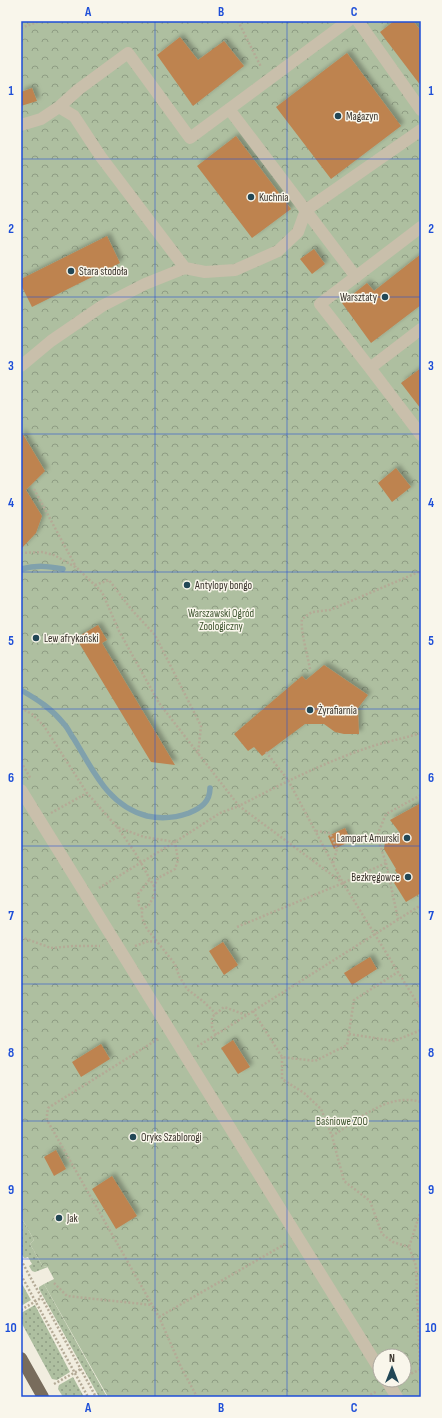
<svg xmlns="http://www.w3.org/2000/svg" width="442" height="1418" viewBox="0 0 442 1418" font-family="'Sofia Sans Condensed',sans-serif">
<defs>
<pattern id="grass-dots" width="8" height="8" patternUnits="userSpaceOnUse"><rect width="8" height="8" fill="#aebfa0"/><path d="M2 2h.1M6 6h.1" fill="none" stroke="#8e9c83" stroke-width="1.8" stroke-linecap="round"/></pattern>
<pattern id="forest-crowns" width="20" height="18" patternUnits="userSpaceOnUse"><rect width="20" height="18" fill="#aebfa0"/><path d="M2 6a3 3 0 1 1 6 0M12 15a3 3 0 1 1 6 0" fill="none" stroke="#8e9c83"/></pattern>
<filter id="shadow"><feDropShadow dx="3.5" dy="-3.5" stdDeviation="2" flood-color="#0004"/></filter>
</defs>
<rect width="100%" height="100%" fill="#f1eddf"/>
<path fill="url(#grass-dots)" d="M21 1217 34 1240 30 1244 43 1267 47 1266 48 1267 35 1272 32 1271 29 1266 32 1264 28 1257 24 1258 21 1253Z
M21 1282 31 1300 21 1306Z
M44 1284 107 1397H99L39 1289V1287Z
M35 1305 70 1372 57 1380 52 1379 21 1322V1313Z
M73 1377 84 1397H63L58 1389 59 1385Z"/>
<path fill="url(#forest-crowns)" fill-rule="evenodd" d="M21 21H421V1397H108L44 1284 54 1279 47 1266 43 1267 30 1244 34 1240 21 1217ZM380 1356H404V1380H380Z"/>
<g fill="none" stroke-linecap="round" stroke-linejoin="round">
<path stroke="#80a1ac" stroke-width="5.5" d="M21 569C37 565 47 566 63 569
M21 690C38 700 51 708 64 724 68 728 70 734 74 739 93 770 108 806 147 816 161 819 175 818 189 813 201 808 210 802 210 788"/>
</g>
<path fill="#be8350" filter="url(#shadow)" d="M394 21H413L421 31V86L380 32Z
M180 37 198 60 224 41 244 66 193 106 157 55Z
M347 53 401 126 331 179 276 107Z
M32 88 37 101 21 106V92Z
M236 136 291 209 252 238 197 166Z
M107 236 120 263 32 307 21 285V279Z
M314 249 325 264 312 274 300 259Z
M421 254V305L371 343 342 303 367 283 374 291Z
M421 368V409L401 383Z
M21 431 45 471 26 490 42 516 36 533 21 549Z
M396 468 411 487 392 502 378 483Z
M98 625 107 640 102 643 175 765 151 762 76 638Z
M324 665 368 695 358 708 359 734H344L335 732 324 724H305L262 756 254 747 248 751 234 734 302 676 306 680Z
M421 803V893L406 902 391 878 398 875 395 870 396 869 384 849 385 842 400 833 390 820Z
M345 828 351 841 334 849 328 836Z
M223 942 238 965 224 975 209 951Z
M370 957 377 969 352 985 344 973Z
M233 1040 250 1067 238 1074 221 1048Z
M101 1044 110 1059 81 1077 72 1062Z
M56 1150 66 1169 54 1176 44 1157Z
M112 1176 137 1216 116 1229 92 1189Z"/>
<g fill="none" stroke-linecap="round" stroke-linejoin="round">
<path stroke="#b4aa96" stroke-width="2.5" stroke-dasharray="2 2" stroke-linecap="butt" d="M238 21 261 67
M21 28 40 21
M34 489 76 567
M21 553 42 552 54 555 77 568 102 592 119 631 159 703 239 806C283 783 327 761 373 746 389 741 405 738 421 733
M95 585 109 580 131 609 155 635 201 726 198 754
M310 669C308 657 300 629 302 619L312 612 330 610 421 571
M21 708 32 714 44 726 87 793 117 827 144 837 175 842 220 813 239 806 343 883
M266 752 288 780 343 883 421 1009
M21 762 31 779
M51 813 87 793
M117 827C125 838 133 849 140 861 145 870 149 878 154 886
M316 831 330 833 337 849 333 863
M386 863 398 919
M99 888 175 842 178 860 175 869 158 878 154 886 155 894 149 905 142 909V918L147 929 175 964 179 976 187 989 204 1002 216 1014
M142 909 139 905 138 894 150 879
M237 927 343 883 386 863 377 836 386 814 421 795
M21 937 51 948 74 946H100
M135 946 149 941 157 942
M253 1011 282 1057 315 1061 347 1045 354 1000 398 972
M349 1034 394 1041 421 1030
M216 1035 212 1027V1017L224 1007 246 1015
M158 1039 48 1108 47 1115V1120L159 1317 181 1367 197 1397
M197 1046H198L421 905
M282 1057V1079L304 1093 321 1109 332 1136 344 1181 370 1201 382 1234 393 1242 409 1247
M332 1136C358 1120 388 1092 421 1102
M21 1260 96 1397
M21 1275 88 1397
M54 1283 67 1296 152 1305
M21 1310 41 1298
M159 1317 285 1244
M420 1369 416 1266 409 1247 421 1210
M404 1377 421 1369
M54 1384 81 1369
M367 1397 377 1391"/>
<path stroke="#c9bfab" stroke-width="12" d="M358 21 421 110
M59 107 74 116 101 157 185 268
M229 109 356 277
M21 125 41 119 59 107 79 89 128 53 190 138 348 21
M421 329 370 368 421 435
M21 366 51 341 102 306 145 284 185 268 205 272 235 270 278 251 298 232 306 210 421 130
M370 368 320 304 421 227
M21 790 380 1370
M386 1380 397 1397"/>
<path stroke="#786c5c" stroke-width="12" d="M21 1358 43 1397"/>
</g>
<path fill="none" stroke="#1d4ed8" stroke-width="1" stroke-opacity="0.55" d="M155 21V1397M287 21V1397M21 159H421M21 297H421M21 434H421M21 572H421M21 709H421M21 846H421M21 984H421M21 1121H421M21 1259H421"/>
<g fill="#224756" stroke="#f9f6eb" stroke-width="1.5">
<circle cx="338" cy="116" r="4"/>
<circle cx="251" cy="197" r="4"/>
<circle cx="71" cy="271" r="4"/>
<circle cx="385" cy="297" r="4"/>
<circle cx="187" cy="585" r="4"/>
<circle cx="36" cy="638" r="4"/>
<circle cx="310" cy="710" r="4"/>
<circle cx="407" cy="838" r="4"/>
<circle cx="408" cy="877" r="4"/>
<circle cx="133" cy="1137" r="4"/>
<circle cx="59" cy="1218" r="4"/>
</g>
<g text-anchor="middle" stroke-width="3" stroke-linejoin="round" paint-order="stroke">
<g font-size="11" fill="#37312a" stroke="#f9f6eb" text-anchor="start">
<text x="346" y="120">Magazyn</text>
<text x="259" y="201">Kuchnia</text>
<text x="79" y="275">Stara stodoła</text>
<text x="377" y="301" text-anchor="end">Warsztaty</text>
<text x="195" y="589">Antylopy bongo</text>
<text x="44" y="642">Lew afrykański</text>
<text x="318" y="714">Żyrafiarnia</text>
<text x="399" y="842" text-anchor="end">Lampart Amurski</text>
<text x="400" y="881" text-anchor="end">Bezkręgowce</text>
<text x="141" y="1141">Oryks Szablorogi</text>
<text x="67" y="1222">Jak</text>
</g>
<g font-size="11" fill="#3e542f" stroke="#f9f6eb">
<text x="221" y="617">Warszawski Ogród<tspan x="221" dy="13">Zoologiczny</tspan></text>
<text x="342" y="1125">Baśniowe ZOO</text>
</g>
</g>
<rect width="442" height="1418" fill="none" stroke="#f9f6eb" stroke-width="44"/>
<g transform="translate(392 1368)"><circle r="19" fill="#f9f6eb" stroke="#aba79e"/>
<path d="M0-3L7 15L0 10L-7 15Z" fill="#224756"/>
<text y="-6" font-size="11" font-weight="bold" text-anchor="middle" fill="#37312a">N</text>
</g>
<rect x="22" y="22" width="398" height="1374" fill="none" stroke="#1d4ed8" stroke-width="1.5"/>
<g font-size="13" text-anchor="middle" font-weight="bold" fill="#1d4ed8">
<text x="88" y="16">A</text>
<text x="221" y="16">B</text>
<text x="354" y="16">C</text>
<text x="11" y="95">1</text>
<text x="431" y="95">1</text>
<text x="11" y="233">2</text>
<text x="431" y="233">2</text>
<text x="11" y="370">3</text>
<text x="431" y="370">3</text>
<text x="11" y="507">4</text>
<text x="431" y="507">4</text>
<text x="11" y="645">5</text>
<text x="431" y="645">5</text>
<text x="11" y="782">6</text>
<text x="431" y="782">6</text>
<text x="11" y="920">7</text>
<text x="431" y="920">7</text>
<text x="11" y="1057">8</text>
<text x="431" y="1057">8</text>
<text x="11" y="1194">9</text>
<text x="431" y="1194">9</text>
<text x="11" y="1332">10</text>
<text x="431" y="1332">10</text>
<text x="88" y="1412">A</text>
<text x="221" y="1412">B</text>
<text x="354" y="1412">C</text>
</g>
</svg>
